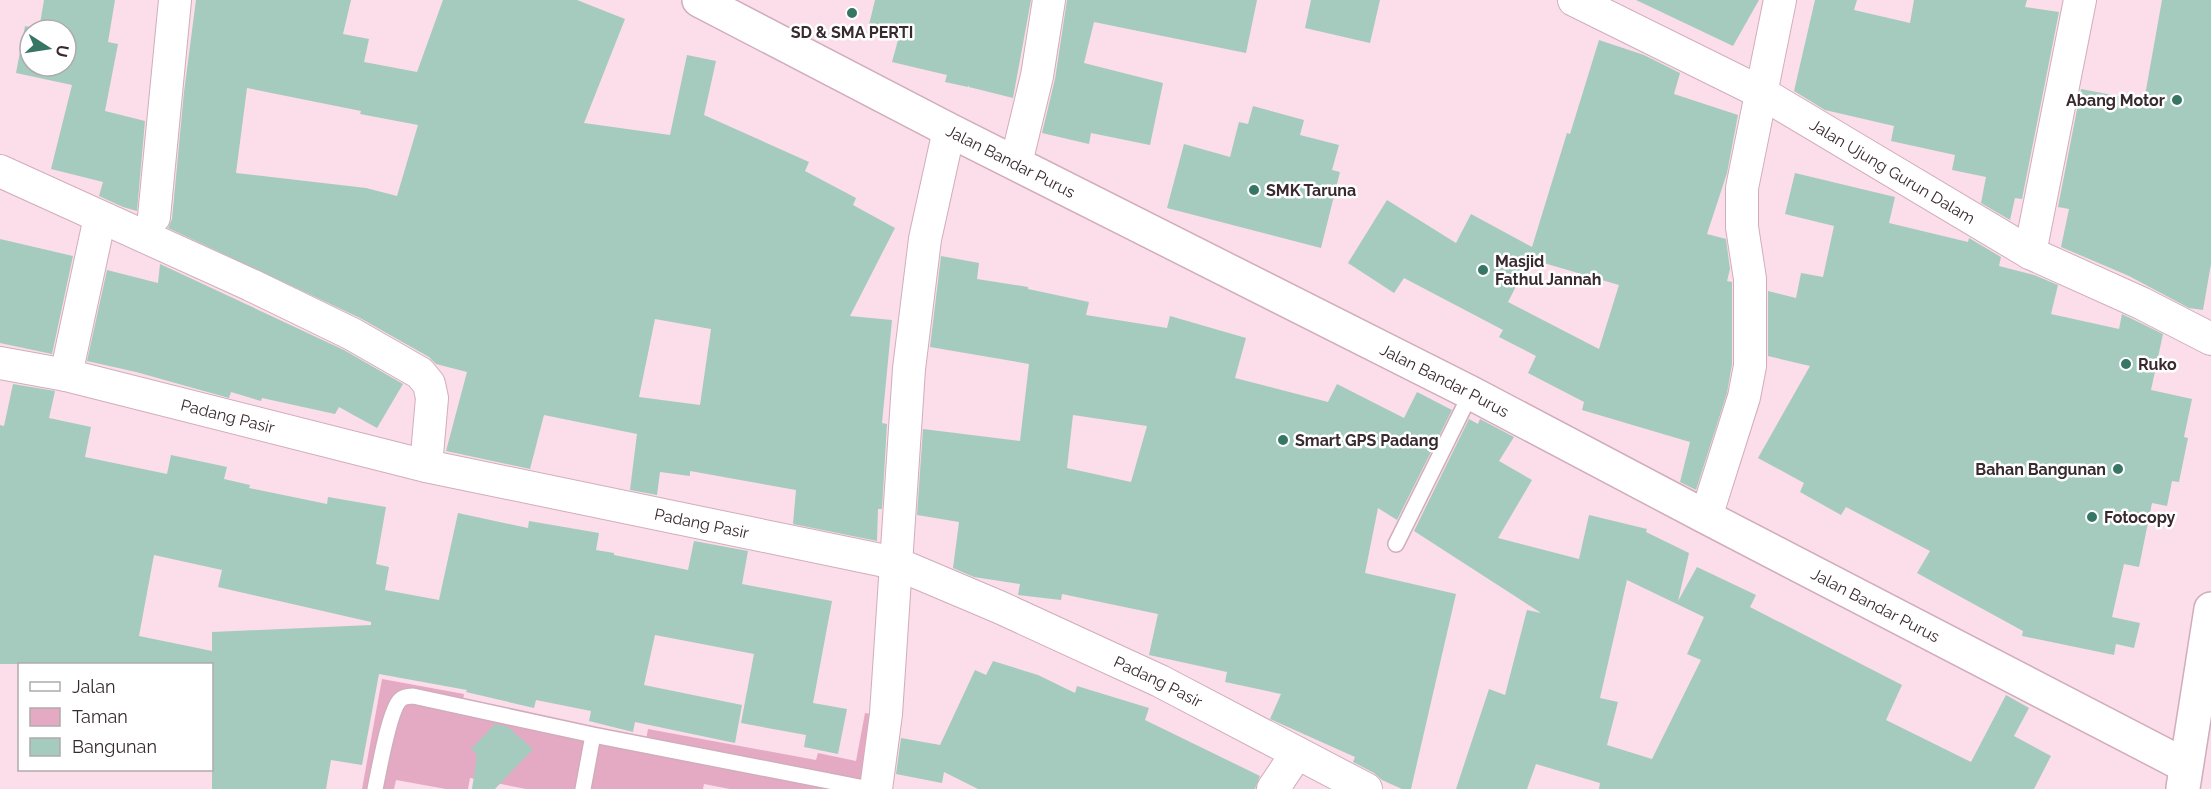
<svg xmlns="http://www.w3.org/2000/svg" width="2211" height="789" viewBox="0 0 2211 789" font-family="Raleway,sans-serif">
<rect width="100%" height="100%" fill="#fcddea"/>
<path fill="#e5aac3" d="M382 679 464 694 462 706 646 740 648 729 816 760 818 753 856 761 865 713 883 716 869 789H730L704 784 703 789H526L470 778 468 789H446L396 780 394 789H362Z"/>
<path fill="#a4cbbe" fill-rule="evenodd" d="M44 0H115L108 42 118 44 105 111 145 121 137 211 123 207 99 196 103 182 51 169 72 85 16 73 25 26 39 29ZM30 30H66V66H30Z
M196 0H351L343 34 369 39 364 62 417 72 443 0H577L625 19 584 123 670 135 687 55 716 61 704 115 809 162 805 171 856 198 853 205 895 228 850 316 892 320 882 423 887 424 882 509H878L877 541 793 524 796 490 690 471V476L660 472 657 495 630 490 637 434 544 415 530 469 446 451 467 372 436 364 429 357 360 318 168 228 172 219 184 92ZM247 88 361 111 360 114 418 125 397 196 366 188 236 173ZM655 319 711 329 700 405 639 397Z
M875 0H1031L1013 98 969 87V85L968 87 945 82 947 75 892 62 898 40 867 33Z
M1067 0H1257L1246 53 1094 22 1084 63 1163 83 1150 145 1091 133 1089 144 1042 133 1055 79Z
M1311 0H1380L1370 43 1305 28Z
M1636 0H1759L1733 46Z
M1815 0H1857L1854 10 1910 23 1914 0H2027L2025 7 2059 12 2022 199 2015 198 2010 220 1981 203 1986 177 1952 170 1955 155 1891 141 1894 126 1825 110 1794 91Z
M2162 0H2211V264L2203 310 2189 308 2129 276 2061 247 2069 209 2058 207 2081 89 2144 101Z
M1599 40 1644 55 1680 73 1674 94 1738 115 1727 173 1707 234 1726 239 1730 269 1727 281 1732 282V364L1727 393 1696 490 1680 482 1690 442 1582 410 1584 402 1528 373 1536 356 1499 337 1503 330 1404 278 1394 293 1348 263 1387 200 1456 243 1471 214 1532 247 1567 133 1570 134ZM1530 259 1619 285 1599 349 1508 302Z
M1253 106 1304 120 1300 135 1339 145 1332 170 1340 172 1321 248 1167 208 1184 144 1230 157 1239 122 1248 124Z
M1795 173 1895 197 1889 223 1968 242 1969 238 2001 257 1999 266 2034 275 2058 285 2051 314 2119 329 2122 314 2163 334 2151 390 2192 399 2184 437 2188 438 2179 482 2172 481 2167 506 2152 503 2139 567 2124 564 2112 617 2140 623 2134 648 2116 644 2114 655 2022 636 2023 631 1917 573 1930 551 1846 507 1841 515 1800 492 1804 483 1758 458 1810 366 1768 356V291L1796 298 1801 273 1823 277 1834 226 1785 214Z
M0 239 73 256 52 354 0 343Z
M941 256 979 263 977 279 1028 287V289L1089 302 1086 315 1167 328 1170 316 1246 338 1235 378 1328 402 1337 384 1404 418 1417 392 1452 410 1397 520 1378 508 1365 573 1456 594 1411 789H1402L1382 780 1374 773 1353 762 1355 757 1270 719 1281 694 1225 682 1227 672 1149 655 1158 614 1062 594 1061 600 1018 595 1020 584 974 577 953 568 959 522 917 515 923 429 1020 441 1029 364 930 347ZM1073 415 1147 426 1131 482 1067 468Z
M160 264 344 350 403 384 377 428 339 407 335 414 262 398 261 401 231 392 229 398 136 372 87 361 107 270 158 283Z
M13 384 55 391 49 418 91 427 85 457 167 474 171 455 227 467 224 479 250 485 249 488 327 504 328 497 386 507 376 564 389 567 385 590 439 600 458 513 528 528 529 521 599 533 596 550 614 553V555L688 570 694 541 748 551 742 584 832 601 813 703 847 709 838 754 804 747 806 735 741 723 754 654 655 635 644 685 742 705 735 743 635 722 633 732 589 721 591 711 536 700 534 708 466 692 467 690 379 674 362 765 331 760 326 789H212V664H0V425L4 426ZM154 555 222 570 218 587 371 622V625L212 632V651L139 636Z
M1469 419 1478 424 1480 419 1514 437 1499 461 1532 480 1498 538 1579 559 1589 515 1647 529 1646 532 1689 553 1678 601 1697 567 1756 595 1750 607 1902 685 1886 720 1971 762 2006 695 2029 708 2014 736 2051 756 2034 789H1599L1600 783 1536 764 1527 789H1456L1489 689 1505 695 1527 610 1541 613 1414 531ZM1627 580 1704 617 1687 654 1701 660 1652 759 1607 745 1618 702 1600 698Z
M993 661 1038 675 1075 693 1077 686 1149 708 1145 720 1260 776 1255 789H978L944 772 942 783 896 774 901 738 940 745 975 670 986 675Z
M495 724 508 727 533 749 495 789H472L477 755 471 749Z"/>
<g fill="none" stroke-linecap="round" stroke-linejoin="round">
<g stroke="#d1adbc" stroke-width="18">
<path id="lane" d="M1396 544 1471 393
M375 789C379 771 389 711 400 700 403 697 408 696 413 696L593 735
M583 789 593 735 870 789"/>
</g>
<g stroke="#d1adbc" stroke-width="34">
<g id="street">
<path id="s1" d="M1574 0 1760 92 2030 253 2141 303 2211 339"/>
<path d="M1016 163 1037 76 1049 0"/>
<path d="M0 171 251 285 352 334 420 373 429 384 432 398 426 466"/>
<path d="M154 217 175 0"/>
<path d="M2030 253 2080 0"/>
<path id="s2" d="M0 363 66 375 426 466 895 563 999 607 1160 681 1366 789"/>
<path d="M66 375 100 217"/>
<path d="M1706 517 1744 397 1750 366V279L1742 227V188L1780 0"/>
<path d="M876 789 886 714 909 369 925 239 949 130"/>
<path d="M1273 789 1297 753"/>
</g>
</g>
<g stroke="#d1adbc" stroke-width="36">
<g id="secondary">
<path id="s3" d="M699 0 949 130 1471 393 1706 517 2186 766"/>
<path d="M2183 788 2211 609"/>
</g>
</g>
<use href="#lane" stroke="#fff" stroke-width="15"/>
<use href="#street" stroke="#fff" stroke-width="32"/>
<use href="#secondary" stroke="#fff" stroke-width="33"/>
</g>
<g fill="#377664" stroke="#fff" stroke-width="2">
<circle cx="852" cy="13" r="6"/>
<circle cx="2177" cy="100" r="6"/>
<circle cx="1254" cy="190" r="6"/>
<circle cx="1483" cy="270" r="6"/>
<circle cx="2126" cy="364" r="6"/>
<circle cx="1283" cy="440" r="6"/>
<circle cx="2118" cy="469" r="6"/>
<circle cx="2092" cy="517" r="6"/>
</g>
<g text-anchor="middle" stroke-width="5" stroke-linejoin="round" paint-order="stroke">
<g font-size="16" font-weight="bold" fill="#382a2f" stroke="#fff" text-anchor="start">
<text x="852" y="38" text-anchor="middle">SD &amp; SMA PERTI</text>
<text x="2165" y="106" text-anchor="end">Abang Motor</text>
<text x="1266" y="196">SMK Taruna</text>
<text x="1495" y="267">Masjid<tspan x="1495" dy="18">Fathul Jannah</tspan></text>
<text x="2138" y="370">Ruko</text>
<text x="1295" y="446">Smart GPS Padang</text>
<text x="2106" y="475" text-anchor="end">Bahan Bangunan</text>
<text x="2104" y="523">Fotocopy</text>
</g>
<g font-size="16" fill="#382a2f" stroke="#fff">
<text dy="6" stroke="none"><textPath href="#s3" startOffset="351">Jalan Bandar Purus</textPath></text>
<text dy="6" stroke="none"><textPath href="#s1" startOffset="362">Jalan Ujung Gurun Dalam</textPath></text>
<text dy="6" stroke="none"><textPath href="#s3" startOffset="837">Jalan Bandar Purus</textPath></text>
<text dy="6" stroke="none"><textPath href="#s2" startOffset="234">Padang Pasir</textPath></text>
<text dy="6" stroke="none"><textPath href="#s2" startOffset="720">Padang Pasir</textPath></text>
<text dy="6" stroke="none"><textPath href="#s3" startOffset="1323">Jalan Bandar Purus</textPath></text>
<text dy="6" stroke="none"><textPath href="#s2" startOffset="1206">Padang Pasir</textPath></text>
</g>
</g>
<rect x="18" y="663" width="195" height="108" fill="#ffffff" stroke="#afaaac" stroke-width="1.5"/>
<rect x="30" y="682" width="30" height="9" fill="#ffffff" stroke="#afaaac" stroke-width="1.5"/>
<text x="72" y="693" font-size="18" fill="#382a2f">Jalan</text>
<rect x="30" y="708" width="30" height="18" fill="#e5aac3" stroke="#afaaac" stroke-width="1.5"/>
<text x="72" y="723" font-size="18" fill="#382a2f">Taman</text>
<rect x="30" y="738" width="30" height="18" fill="#a4cbbe" stroke="#afaaac" stroke-width="1.5"/>
<text x="72" y="753" font-size="18" fill="#382a2f">Bangunan</text>
<g transform="translate(48 48) rotate(102)"><circle r="28" fill="#ffffff" stroke="#afaaac" stroke-width="1.5"/>
<path d="M0-4.5L10 22L0 15L-10 22Z" fill="#377664"/>
<text y="-9" font-size="16" font-weight="bold" text-anchor="middle" fill="#382a2f">U</text>
</g>
</svg>
